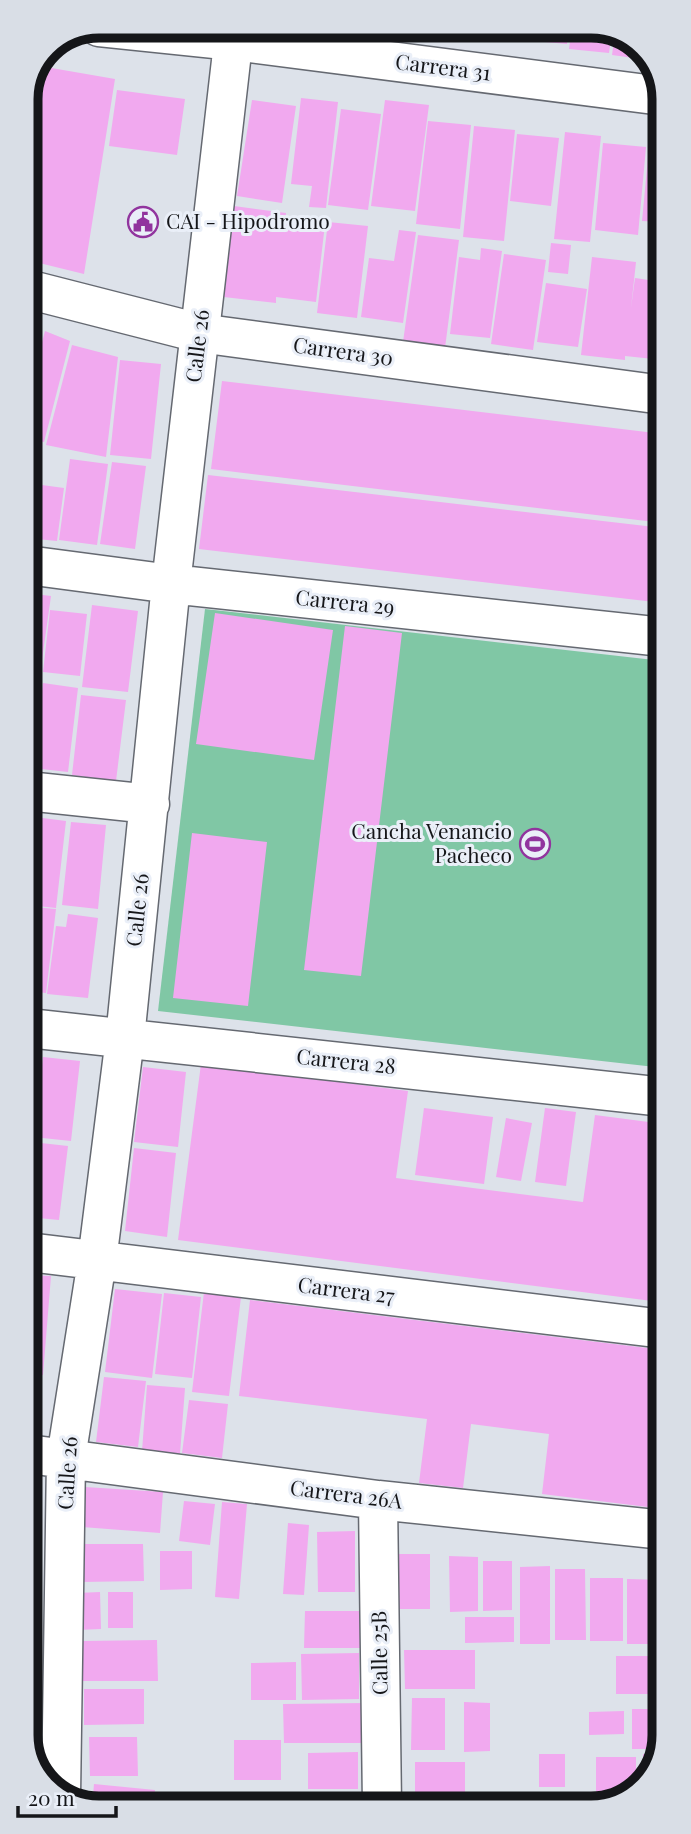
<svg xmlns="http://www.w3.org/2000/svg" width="691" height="1834" viewBox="0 0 691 1834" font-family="'Playfair Display',serif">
<rect width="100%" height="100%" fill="#dde2ea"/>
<path fill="#80c7a5" d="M205 609 663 661 664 1068 158 1011Z"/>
<path fill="#f1a9ef" d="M445 26H480L479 33Z
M482 26H524L523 38 482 33Z
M526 26H569L567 44 524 40Z
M572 26H596L612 32 609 53 569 49Z
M615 34 636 42 648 60 612 55Z
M40 66 115 79 84 274 27 260 26 95Z
M117 90 185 99 177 155 109 146Z
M301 98 338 102 326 208 309 207 312 186 291 184Z
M252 100 296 106 282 203 237 196Z
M385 100 429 105 415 211 371 206Z
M341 109 381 114 368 210 328 205Z
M428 121 471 125 460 229 416 224Z
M474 126 515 130 504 241 463 237Z
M565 132 601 136 590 242 554 239Z
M517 134 559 138 551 206 510 201Z
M603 143 646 147 638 235 595 230Z
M649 147 662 148V222L642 221Z
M234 206 286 213 284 233 287 219 325 224 316 302 276 297V303L224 297Z
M328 222 368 226 357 318 317 313Z
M399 230 416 232 403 323 361 317 369 258 394 261Z
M418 235 459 240 445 348 403 342Z
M551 243 571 245 568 274 548 272Z
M481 248 502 251 490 338 450 334 459 257 480 260Z
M504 254 546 260 533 350 491 344Z
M592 257 636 262 631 308 635 278 662 282 663 360 625 356V360L581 355Z
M546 283 587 289 578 347 537 342Z
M45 331 70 341 44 442 27 438V398Z
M72 345 118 357 106 457 46 445Z
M120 360 161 364 151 459 110 455Z
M222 381 663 434V523L211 469Z
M70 459 108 464 97 545 59 540Z
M112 462 146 466 135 549 100 544Z
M208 475 663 528V603L199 549Z
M27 483 64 488 57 541 27 538Z
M27 593 51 596 40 674 27 673Z
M92 605 138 611 128 692 82 687Z
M50 610 87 614 80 676 43 672Z
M215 613 333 630 314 760 196 744Z
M345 626 402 633 361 976 304 970Z
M43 683 78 688 68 772 32 768Z
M27 684 39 685 32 760H27Z
M81 695 126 700 116 781 72 775Z
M27 816 66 821 56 908 28 905Z
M71 822 106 825 98 909 62 905Z
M192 833 267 842 248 1006 173 998Z
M33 907 56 909 46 993 28 991V921H32Z
M68 914 98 918 88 998 47 994 56 926 66 927Z
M28 1054 38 1055 30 1129H28Z
M43 1057 80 1061 71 1141 33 1137Z
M201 1064 408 1091 396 1178 426 1182 583 1202 595 1115 664 1124V1291L654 1290 652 1301 178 1240Z
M143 1067 186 1072 178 1147 134 1142Z
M424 1108 493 1117 484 1184 415 1175Z
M545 1108 576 1112 566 1186 535 1182Z
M506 1118 532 1123 521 1181 496 1177Z
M32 1142 68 1146 59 1220 28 1217V1178Z
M134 1148 176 1153 167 1237 125 1231Z
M28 1275 51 1276 43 1375 28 1374Z
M115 1289 162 1294 152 1378 105 1372Z
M204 1292 241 1297 229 1396 192 1392Z
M164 1293 201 1297 192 1378 155 1374Z
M250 1300 664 1350V1509L542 1494 549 1434 471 1424 463 1488 419 1483 427 1419 239 1396Z
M104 1377 146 1381 138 1447 96 1442Z
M147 1385 185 1388 180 1454 142 1451Z
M189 1400 228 1404 222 1458 182 1453Z
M85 1487 163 1492 160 1533 82 1527Z
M184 1501 215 1504 210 1545 179 1541Z
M222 1502 247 1504 239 1599 215 1597Z
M288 1523 309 1525 304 1595 283 1594Z
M355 1531V1592H318L317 1532Z
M81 1544H143L144 1581 81 1582Z
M160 1551H192V1589L160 1590Z
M395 1554H430V1609H395Z
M449 1556 478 1557V1611L450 1612Z
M483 1561H512V1610L483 1611Z
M550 1566V1644H520V1567Z
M555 1569H585L586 1640H555Z
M590 1578H623V1641H590Z
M627 1579 664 1580 665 1644H627Z
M32 1580 37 1616 29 1617V1581Z
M100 1592 101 1629 77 1630V1593Z
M108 1592H133V1628H108Z
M305 1611H363V1648H304Z
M465 1617H514V1642L465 1643Z
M157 1640 158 1681H83L82 1641Z
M404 1650H475V1689H405Z
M359 1653V1699L302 1700 301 1654Z
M616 1656H665V1694H616Z
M296 1662V1700H251V1663Z
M34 1682 36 1713 29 1714V1683Z
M84 1689H144V1724L84 1725Z
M412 1698H445V1750H411Z
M464 1702 490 1703V1751L464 1752Z
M367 1703V1743H284L283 1704Z
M632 1709H665V1735L660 1749H632Z
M624 1711V1734L589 1735V1712Z
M38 1723 43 1774 29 1754V1724Z
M89 1737H137L138 1776H90Z
M234 1740H281V1780H234Z
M358 1752V1789H308V1753Z
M539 1754H565V1787H539Z
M643 1754H658L649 1779 644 1783Z
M596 1757H636V1788L619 1799 596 1800Z
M415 1762H465V1795H415Z
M94 1784 155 1790 153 1807H92Z
M260 1799H347V1806L260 1807Z"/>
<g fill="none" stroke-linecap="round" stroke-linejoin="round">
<g stroke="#656971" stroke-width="41">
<path id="street" d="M99 27 234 41 662 96
M27 565 171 584 663 637
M27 791 150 804
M28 1028 664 1097
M28 1252 664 1329
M28 1454 378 1500 664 1530
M378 1500 382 1806
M61 1795 66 1458 97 1261 125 1038 171 584 235 26"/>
</g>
<g stroke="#656971" stroke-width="41">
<path id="secondary" d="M27 289 199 333 663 395"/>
</g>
<use href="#street" stroke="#fff" stroke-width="38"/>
<use href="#secondary" stroke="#fff" stroke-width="38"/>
</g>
<defs>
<g id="civic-ring" transform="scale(1.575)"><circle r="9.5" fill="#eaeff8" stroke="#91349e" stroke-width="1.5"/><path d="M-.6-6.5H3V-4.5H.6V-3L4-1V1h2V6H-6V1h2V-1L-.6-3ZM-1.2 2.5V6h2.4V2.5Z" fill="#91349e"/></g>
<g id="stadium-ring" transform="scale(1.575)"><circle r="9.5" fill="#eaeff8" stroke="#91349e" stroke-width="1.5"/><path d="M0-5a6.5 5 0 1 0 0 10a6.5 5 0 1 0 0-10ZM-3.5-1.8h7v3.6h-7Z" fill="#91349e"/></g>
</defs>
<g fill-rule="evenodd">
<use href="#civic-ring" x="143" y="222"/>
<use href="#stadium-ring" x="535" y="844"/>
</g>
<g text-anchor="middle" stroke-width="6" stroke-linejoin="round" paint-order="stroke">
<g font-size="21" fill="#151619" stroke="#eaeff8">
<text transform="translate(443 68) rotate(7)" y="7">Carrera 31</text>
<text transform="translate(198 346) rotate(-83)" y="7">Calle 26</text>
<text transform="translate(343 352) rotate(8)" y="7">Carrera 30</text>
<text transform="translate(345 603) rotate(6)" y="7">Carrera 29</text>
<text transform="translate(138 910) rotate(-84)" y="7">Calle 26</text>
<text transform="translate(346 1062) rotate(6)" y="7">Carrera 28</text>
<text transform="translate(346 1291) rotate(7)" y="7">Carrera 27</text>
<text transform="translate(68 1473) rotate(-86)" y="7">Calle 26</text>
<text transform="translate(346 1495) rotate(7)" y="7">Carrera 26A</text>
<text transform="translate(380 1653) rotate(-91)" y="7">Calle 25B</text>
</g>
<g font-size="21" fill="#151619" stroke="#eaeff8" text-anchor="start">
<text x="166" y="229">CAI - Hipodromo</text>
<text x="512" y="839" text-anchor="end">Cancha Venancio<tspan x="512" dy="24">Pacheco</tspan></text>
</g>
</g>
<path d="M0 0H691V1834H0ZM99 38H591A61 61 0 0 1 652 99V1735A61 61 0 0 1 591 1796H99A61 61 0 0 1 38 1735V99A61 61 0 0 1 99 38Z" fill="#d9dee6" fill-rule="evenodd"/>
<path fill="none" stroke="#151619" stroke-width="9" d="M99 38H591A61 61 0 0 1 652 99V1735A61 61 0 0 1 591 1796H99A61 61 0 0 1 38 1735V99A61 61 0 0 1 99 38Z"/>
<path d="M18 1806v10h98v-10" fill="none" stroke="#151619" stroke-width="3.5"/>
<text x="28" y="1806" font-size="21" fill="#151619" stroke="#eaeff8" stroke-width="5" paint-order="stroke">20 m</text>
</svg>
